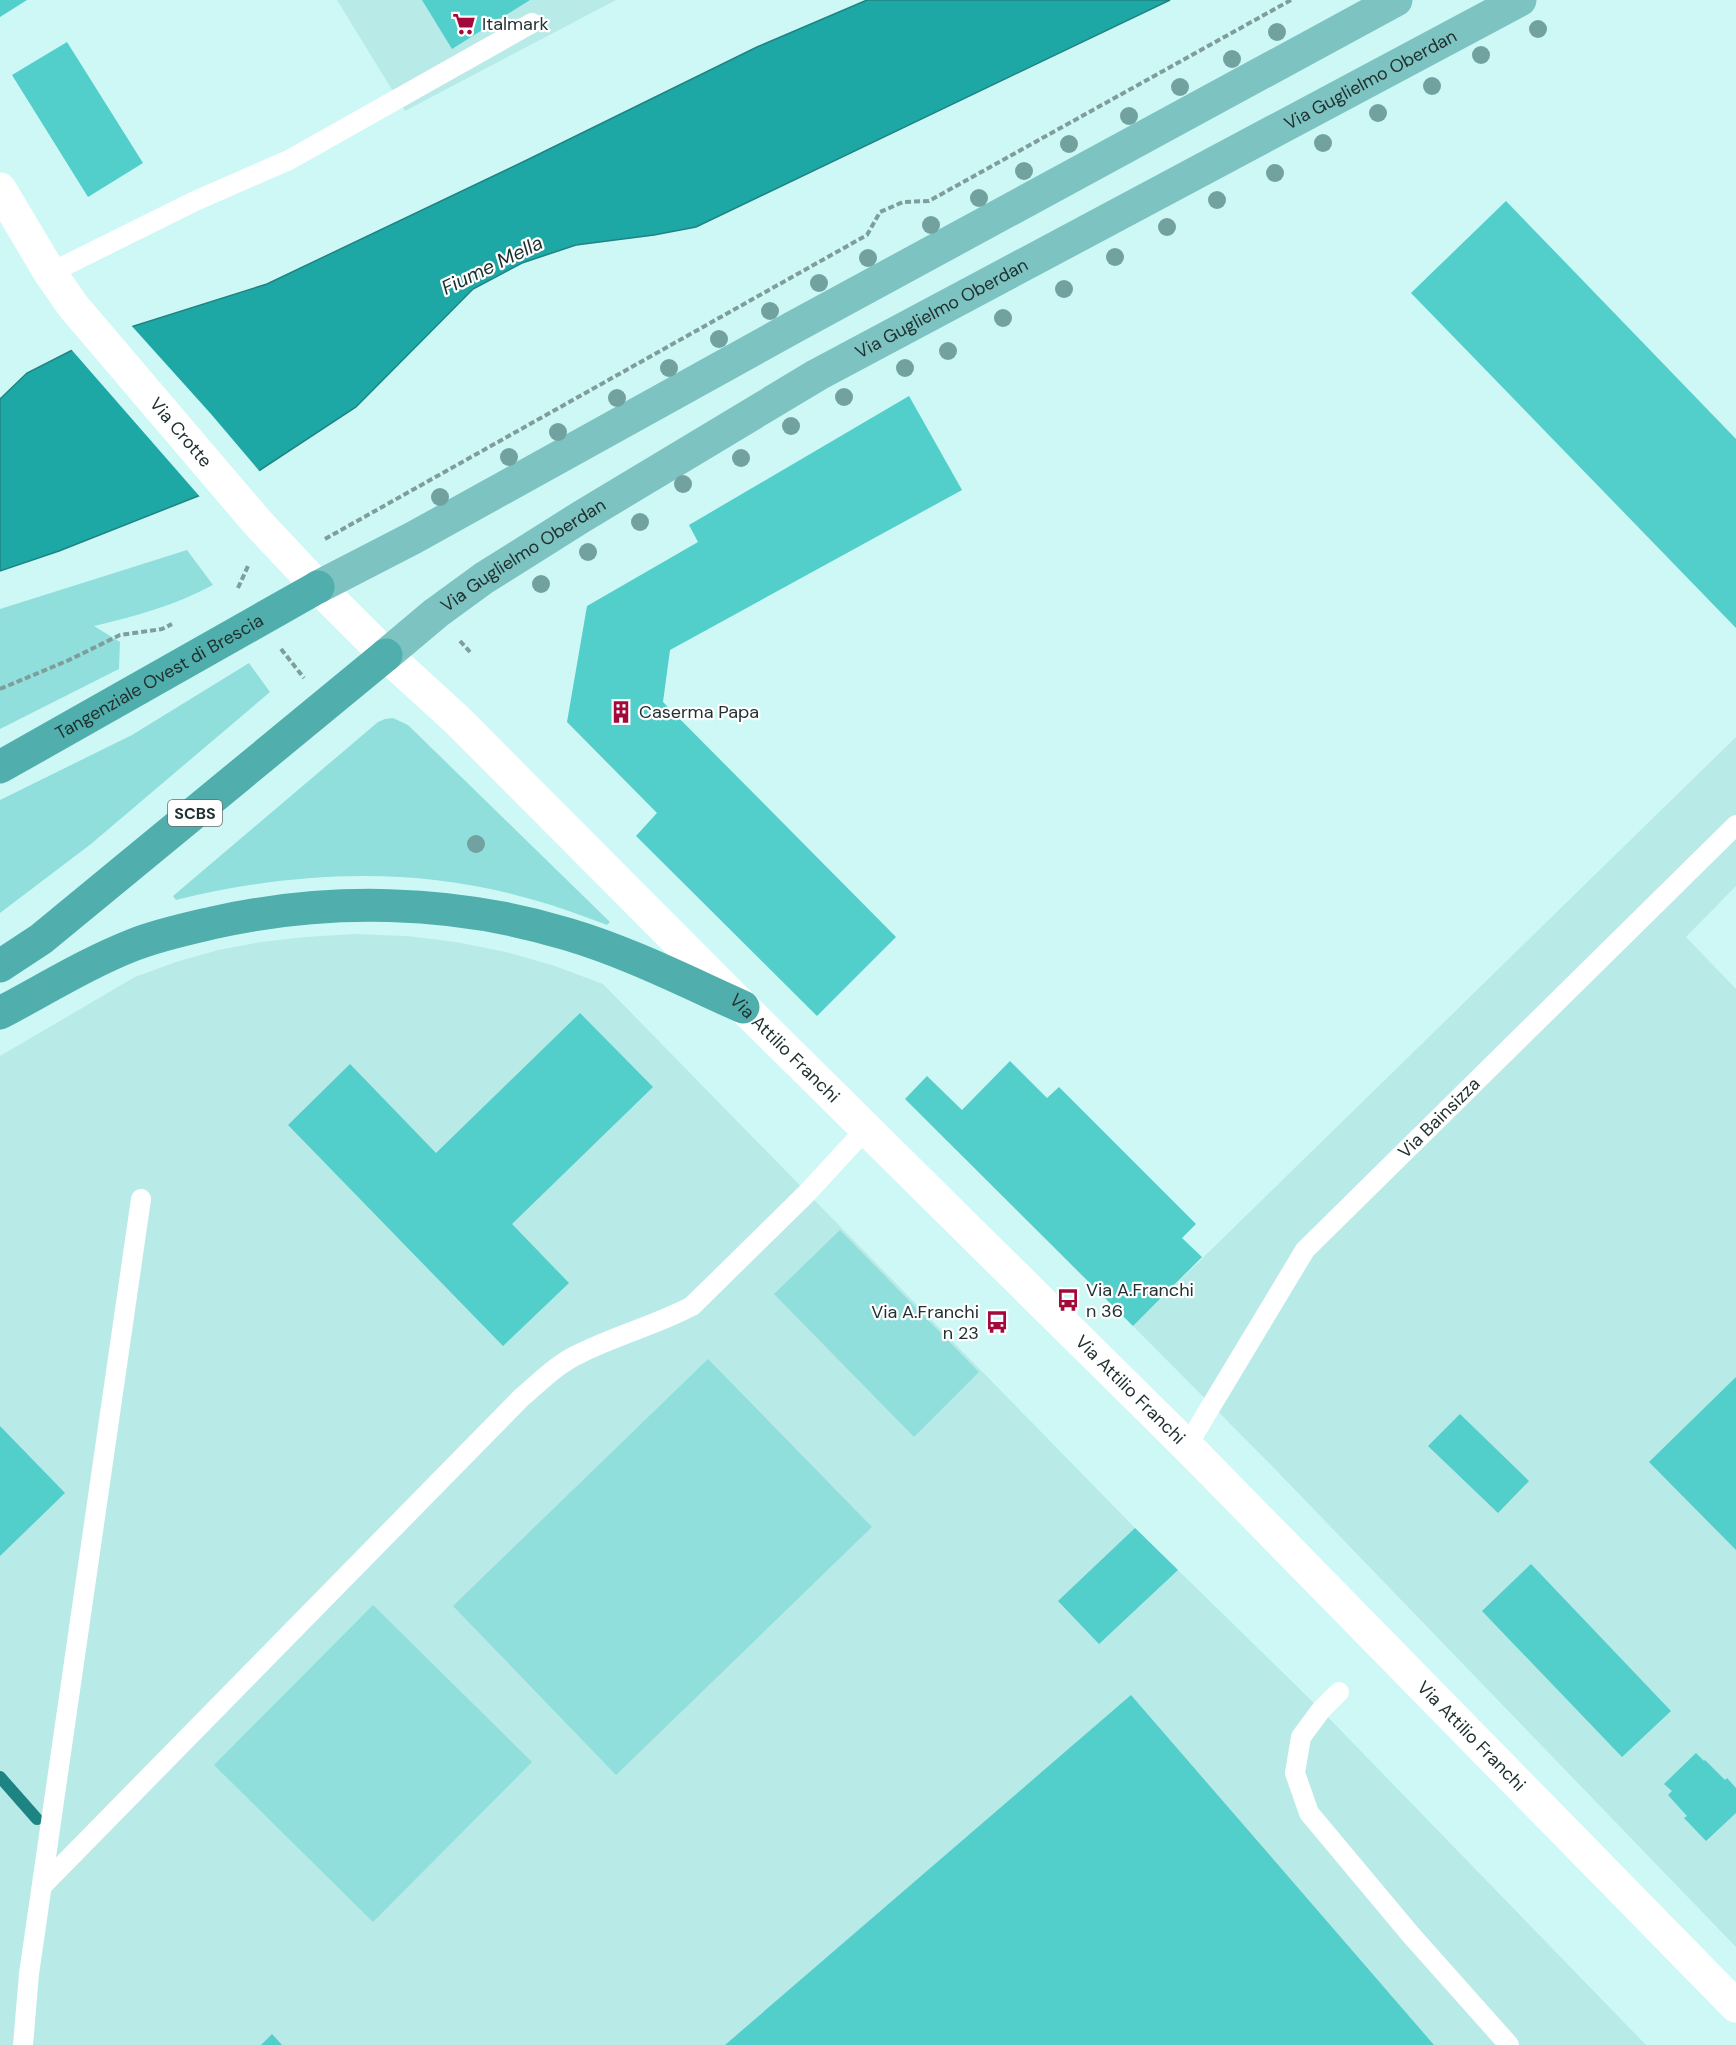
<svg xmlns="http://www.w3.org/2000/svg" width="1736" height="2045" viewBox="0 0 1736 2045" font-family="'DM Sans',sans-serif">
<rect width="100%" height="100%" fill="#cef8f6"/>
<path fill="#b8eae8" d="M337 0H616L405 111Z
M1736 737V886L1686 937 1736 989V1947L1272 1466 1133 1326Z
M355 934 407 936 456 942 506 952 555 966 603 984 1135 1528 1321 1710 1646 2045H0V1056L135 977 176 962 218 950 261 942 305 937Z"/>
<path fill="#91dfdc" d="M187 550 213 585C176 605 136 616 94 626L120 642 119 669 0 729V609Z
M249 663 270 692 91 844 0 913V800L132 735Z
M393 718 408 725 610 922 607 925C583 916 559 907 534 900 417 865 293 871 176 900L173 896 378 722 385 719Z
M840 1230 979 1372 914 1437 774 1294Z
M708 1359 872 1527 616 1775 453 1606Z
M373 1605 532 1762 373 1922 214 1765Z"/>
<path fill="#1da8a6" stroke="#1e8483" stroke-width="1.5" d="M867 0H1170L696 227 654 235 576 245 522 263 473 289 356 407 254 474 59 551 0 571V399L27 373 96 338 267 284 529 159 757 47Z"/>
<path fill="#cef8f6" d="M130 324 211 414 261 473 201 498 70 348 95 335Z"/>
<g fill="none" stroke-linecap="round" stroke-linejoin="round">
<path stroke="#1e8483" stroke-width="12" d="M0 1777 37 1819"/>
</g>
<path fill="#52cecb" d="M0 0H27L0 17Z
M422 0H530L452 49Z
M67 42 143 163 88 197 12 75Z
M1506 201 1736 439V628L1411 293Z
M909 396 962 490 670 650 663 702 896 937 817 1016 636 836 657 813 567 722 587 606 698 542 689 525Z
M580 1013 653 1087 512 1224 569 1283 503 1346 288 1125 350 1064 436 1153Z
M1010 1061 1047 1098 1059 1087 1196 1224 1182 1238 1202 1257 1133 1326 905 1099 927 1076 962 1110Z
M1736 1377V1550L1649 1462Z
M1460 1414 1529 1481 1498 1513 1428 1446Z
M0 1426 65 1493 0 1556Z
M1135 1528 1178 1570 1099 1644 1058 1601Z
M1531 1564 1671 1711 1622 1757 1482 1611Z
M1131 1695 1434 2045H725Z
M1696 1753 1704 1761 1705 1760 1725 1780 1727 1778 1736 1788V1813L1706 1841 1684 1818 1687 1816 1668 1795 1672 1791 1664 1784Z
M272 2034 282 2045H261Z"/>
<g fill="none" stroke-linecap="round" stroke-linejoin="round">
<path stroke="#7e9d9b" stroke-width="4" stroke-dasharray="6 3" stroke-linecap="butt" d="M325 539 867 235 880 212 903 202 929 201 1291 0
M238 588 248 566
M460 641 470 652
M281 649 304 678
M0 689 69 660 120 635 162 629 172 624"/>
<g stroke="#fff" stroke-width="20">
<path d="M50 273 195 201 289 160 532 23"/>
<path id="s1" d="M1187 1446 1305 1250 1736 825"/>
<path d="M1339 1692 1321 1710 1301 1737 1295 1773 1309 1813 1411 1935 1509 2045"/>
<path d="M42 1886 522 1397C540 1382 558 1363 581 1353 617 1335 656 1325 692 1306L807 1193 866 1129"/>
<path d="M23 2045 29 1974 141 1199"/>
</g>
<path stroke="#fff" stroke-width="33" id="s2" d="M0 189 50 273 73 306 257 522 318 587 386 655 456 719 743 1007 1187 1446 1736 2006"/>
<g stroke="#7cc3c1" stroke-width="33">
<path d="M318 587 413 538 792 328 1396 0"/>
<path id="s3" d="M386 655 436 613 484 578 581 517 817 375 1520 0"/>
</g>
<g stroke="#50afac" stroke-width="33">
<path id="s4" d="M0 767 318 587"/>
<path d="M0 966 41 939 386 655"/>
<path d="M0 1013C44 990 87 963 133 945 158 935 186 929 212 923 328 897 452 899 567 934 628 952 685 981 743 1007"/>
</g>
</g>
<g fill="#72a2a0">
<circle cx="1538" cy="29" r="9"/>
<circle cx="1277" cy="32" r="9"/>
<circle cx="1481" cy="55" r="9"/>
<circle cx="1232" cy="59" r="9"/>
<circle cx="1432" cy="86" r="9"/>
<circle cx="1180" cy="87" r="9"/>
<circle cx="1378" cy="113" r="9"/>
<circle cx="1129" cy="116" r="9"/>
<circle cx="1323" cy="143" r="9"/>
<circle cx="1069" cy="144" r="9"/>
<circle cx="1024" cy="171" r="9"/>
<circle cx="1275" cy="173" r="9"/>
<circle cx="979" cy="198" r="9"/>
<circle cx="1217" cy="200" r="9"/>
<circle cx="931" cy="225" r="9"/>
<circle cx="1167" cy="227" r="9"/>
<circle cx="1115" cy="257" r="9"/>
<circle cx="868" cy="258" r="9"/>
<circle cx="819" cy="283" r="9"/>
<circle cx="1064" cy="289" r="9"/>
<circle cx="770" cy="311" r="9"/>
<circle cx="1003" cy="318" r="9"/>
<circle cx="719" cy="339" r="9"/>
<circle cx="948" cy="351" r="9"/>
<circle cx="669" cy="368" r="9"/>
<circle cx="905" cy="368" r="9"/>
<circle cx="844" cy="397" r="9"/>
<circle cx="617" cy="398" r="9"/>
<circle cx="791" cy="426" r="9"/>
<circle cx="558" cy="432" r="9"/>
<circle cx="509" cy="457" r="9"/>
<circle cx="741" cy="458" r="9"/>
<circle cx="683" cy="484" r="9"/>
<circle cx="440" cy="497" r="9"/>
<circle cx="640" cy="522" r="9"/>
<circle cx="588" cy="552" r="9"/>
<circle cx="541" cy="584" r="9"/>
<circle cx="476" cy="844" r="9"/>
</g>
<defs>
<g id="supermarket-bare" transform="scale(1.8)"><path d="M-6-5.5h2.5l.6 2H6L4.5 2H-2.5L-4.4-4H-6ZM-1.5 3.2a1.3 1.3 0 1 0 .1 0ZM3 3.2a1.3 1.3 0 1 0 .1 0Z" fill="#a4093b" stroke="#fff" stroke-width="2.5" paint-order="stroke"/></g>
<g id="building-bare" transform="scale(1.8)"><path d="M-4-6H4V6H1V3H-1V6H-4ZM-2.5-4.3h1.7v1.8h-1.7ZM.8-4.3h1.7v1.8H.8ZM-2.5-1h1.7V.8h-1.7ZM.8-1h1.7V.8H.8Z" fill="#a4093b" stroke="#fff" stroke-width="2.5" paint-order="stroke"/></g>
<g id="bus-bare" transform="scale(1.8)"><path d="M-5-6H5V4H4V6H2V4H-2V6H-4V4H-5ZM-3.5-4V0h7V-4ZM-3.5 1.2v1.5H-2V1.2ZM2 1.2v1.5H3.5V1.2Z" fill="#a4093b" stroke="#fff" stroke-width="2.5" paint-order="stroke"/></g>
</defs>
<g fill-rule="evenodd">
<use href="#supermarket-bare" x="464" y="24"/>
<use href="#building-bare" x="621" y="712"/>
<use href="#bus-bare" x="1068" y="1300"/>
<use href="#bus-bare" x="997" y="1322"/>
</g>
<g text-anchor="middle" stroke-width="4.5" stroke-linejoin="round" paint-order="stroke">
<rect fill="#fff" stroke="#646f6f" stroke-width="1.5" x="168" y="800" width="54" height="26" rx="4.5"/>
<g font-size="16" font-weight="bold" fill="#213131">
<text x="195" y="819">SCBS</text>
</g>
<g font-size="18" fill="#213131" stroke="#fff" text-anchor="start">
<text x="482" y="30">Italmark</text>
<text x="639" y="718">Caserma Papa</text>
<text x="1086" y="1296">Via A.Franchi<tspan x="1086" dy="21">n 36</tspan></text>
<text x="979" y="1318" text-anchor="end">Via A.Franchi<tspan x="979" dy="21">n 23</tspan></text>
</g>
<g font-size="18" fill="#213131" stroke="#fff">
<text dy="6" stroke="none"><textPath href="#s3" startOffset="1142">Via Guglielmo Oberdan</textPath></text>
<text dy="6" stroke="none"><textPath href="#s3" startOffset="656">Via Guglielmo Oberdan</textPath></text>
<text dy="6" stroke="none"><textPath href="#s2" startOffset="304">Via Crotte</textPath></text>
<text dy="6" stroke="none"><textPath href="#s3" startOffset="170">Via Guglielmo Oberdan</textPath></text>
<text dy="6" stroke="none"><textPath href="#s4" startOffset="183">Tangenziale Ovest di Brescia</textPath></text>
<text dy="6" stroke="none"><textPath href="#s2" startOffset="1167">Via Attilio Franchi</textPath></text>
<text dy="6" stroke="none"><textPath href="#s1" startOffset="417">Via Bainsizza</textPath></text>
<text dy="6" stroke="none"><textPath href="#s2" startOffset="1653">Via Attilio Franchi</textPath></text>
<text dy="6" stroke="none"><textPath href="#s2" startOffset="2139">Via Attilio Franchi</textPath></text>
</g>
<g font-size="20" font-style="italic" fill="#1a302f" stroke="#fff">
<text transform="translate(492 265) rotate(-26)" y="7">Fiume Mella</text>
</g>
</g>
</svg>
